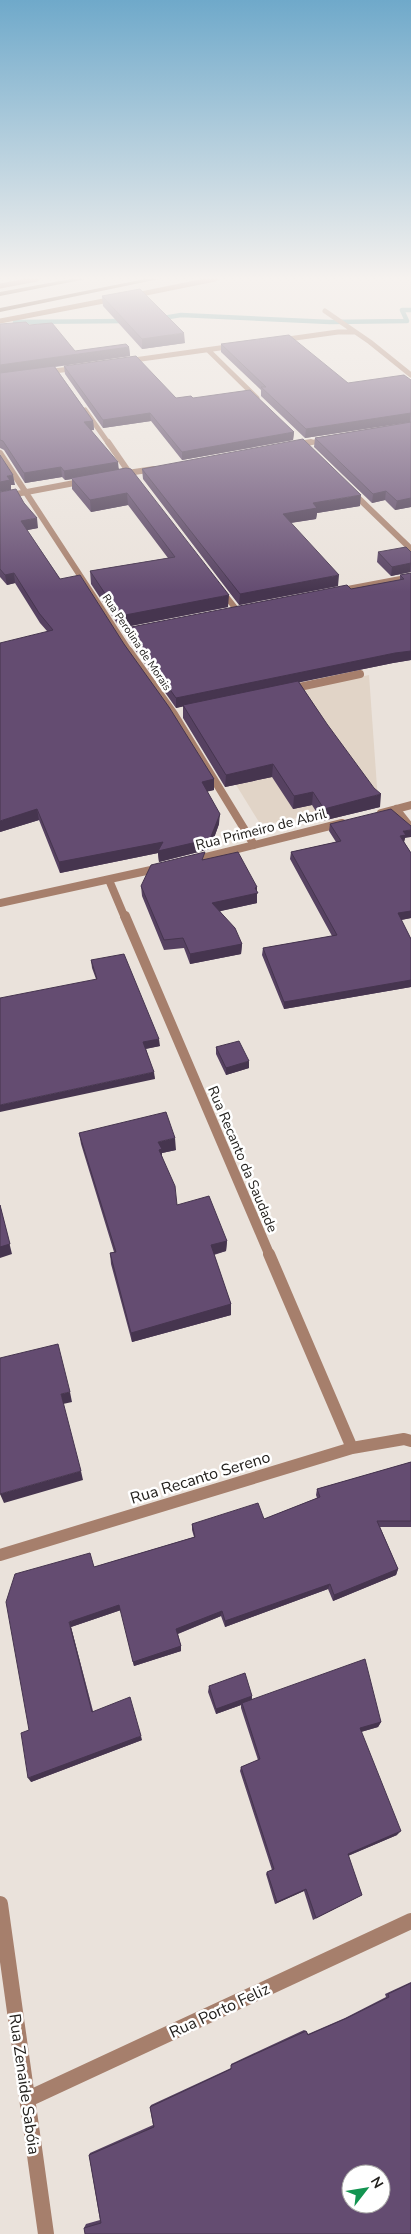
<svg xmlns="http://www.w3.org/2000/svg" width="411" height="2234" viewBox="0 0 411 2234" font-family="'Nunito Sans',sans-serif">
<rect width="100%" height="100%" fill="#eae2db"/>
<path fill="#e1d4c7" d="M369 675 378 801 268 824 259 822 193 715Z"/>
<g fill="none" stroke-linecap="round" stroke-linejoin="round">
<path stroke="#5a999c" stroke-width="4.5" d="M157 319 181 315 330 322 407 321 402 310H411
M15 322 127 321"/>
<path stroke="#a67f6c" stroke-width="5" d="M325 311 370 342 411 375
M281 340 338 332H355
M208 350 257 398
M127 361 234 346
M46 372 78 368
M85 410 109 444
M303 444 326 440"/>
<path stroke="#a67f6c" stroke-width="6" d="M108 442 133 478
M294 445 311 442
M0 453 130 652
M121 474 154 469
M351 491 411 549
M0 497 85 481
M221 590 236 609
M337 591 411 577"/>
<path stroke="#a67f6c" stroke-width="8" d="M129 651 174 714 254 845
M290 689 360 674
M396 809 411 828
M381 813 411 805
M194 860 342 823
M109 880 125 918
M0 903 160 868"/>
<path stroke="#a67f6c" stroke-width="10" d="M125 916 270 1256"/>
<path stroke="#a67f6c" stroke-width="12" d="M269 1254 352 1448
M0 1555 352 1448 404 1439 411 1441"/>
<path stroke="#a67f6c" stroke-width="16" d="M0 1904 46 2234
M28 2099 411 1921"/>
<path stroke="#854e32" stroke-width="5" d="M0 286 37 279
M131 296 215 279
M0 321 114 299"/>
<path fill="#451901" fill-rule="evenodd" d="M71 279H86L0 296V292Z
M145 279H159L0 312V308Z"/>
</g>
<path fill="#564161" d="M102 296 185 343 142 349 103 306Z
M0 324 29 325 75 351 129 347 130 356 55 367 93 421 94 430H91L119 469 228 607 120 628 91 584 90 571 168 558 128 505 91 512 72 489V479L65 480 62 477 25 483 4 450 0 448Z
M221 344 348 383 411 380V507L395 510 385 500 372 503 314 447 315 438 411 422 305 438 261 396V390L221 352Z
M64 366 176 398H193L294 432 293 440 182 460 151 421 103 428 65 374Z
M142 469 360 506 317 513 316 519 291 523 338 586 239 605 143 479Z
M0 492 38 528 27 530 60 579 124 644 214 779V790L207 791 219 824 210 849 159 862 158 853 60 873 39 820 0 832 47 631 40 623 15 583 7 585 0 577Z
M378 552H411V572L391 576 377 562Z
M411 573V660L393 663 299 682 380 807 322 821 312 805 293 809 272 777 225 787 183 718V706L176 708 126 637V628L351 589 400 580V575Z
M330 824 405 838 404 842 411 853V918L401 920 411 939V987L284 1009 262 955 263 948 332 936 290 859 291 852 336 842 329 831Z
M205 859 257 887V903L220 911 242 944 241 954 190 964 184 948 164 950 142 896 141 886Z
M91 960 160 1046 146 1049 155 1079 96 979 92 968Z
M216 1047 249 1068 226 1075 216 1054Z
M79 1133 176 1150 162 1153V1156L177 1205 227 1241 226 1251 214 1255 231 1304V1315L132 1342 111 1264 110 1253 114 1252 81 1144Z
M411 1462V1527H380L398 1569 396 1575 333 1601 328 1589 225 1627 221 1616 178 1634 181 1646V1651L134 1666 121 1610 71 1627 93 1711 142 1740 31 1782 29 1730 94 1567 194 1537 192 1530V1524L264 1519 317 1498 316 1495 317 1489Z
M209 1686 252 1696V1699L381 1722 378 1727 361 1732 397 1835 348 1856 362 1895 313 1920 304 1891 275 1904 266 1874 267 1872 272 1870 240 1771 241 1767 258 1760 241 1708V1705L216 1714 208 1692Z
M411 1982V2234L84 2228 86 2224 100 2220 89 2155 90 2153 153 2125 150 2107 151 2105 231 2068V2064L304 2030 306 2031 308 2034 345 2018 386 1997 385 1994Z"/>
<path fill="#46354f" d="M184 333 185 343 142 349V339Z
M129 347 130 356 0 374V365Z
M150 413 151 421 103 428V420Z
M411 413 410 422 305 438 306 429Z
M93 421 94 430 85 431 84 422Z
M294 432 293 440 182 460V452Z
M118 462 119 471 71 478 72 479 65 480 64 471Z
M61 467 62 477 25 483 24 473Z
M13 475 15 485H11V490L0 492V482L7 476Z
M386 491 385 500 372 503 373 494Z
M127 493 128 505 91 512 90 500Z
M361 495 360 506 317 513 316 519 282 524 283 514 313 503Z
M411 498V507L395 510 397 501Z
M37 518 38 528 23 531 21 521Z
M411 563 410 572 391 576 392 567Z
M14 573 15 583 7 585 5 575Z
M339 575 338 586 239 605 240 594Z
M229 595 228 607 120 628V616Z
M411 651V660L393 663 176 708V698L395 653Z
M273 764 272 777 225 787 226 775Z
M214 779V790L202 793V782Z
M313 792 312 805 293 809 294 796Z
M381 794 380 807 322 821 324 809Z
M37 809 39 820 0 832V821Z
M220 814 219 824 210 849 159 862 158 853 60 873 59 862Z
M411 830V837L405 838 404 842 400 836 403 831Z
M257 887V903L212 913V903Z
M411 911V918L396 921 398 913Z
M242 944 241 954 190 964V954Z
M411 980V987L284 1009V1002Z
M159 1039 160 1046 144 1049 143 1042Z
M249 1061V1068L226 1075V1068Z
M154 1072 155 1079 0 1112V1105Z
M175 1138 176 1150 162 1153V1160L160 1161 158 1142Z
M0 1205 12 1254 0 1258Z
M227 1241 226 1251 211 1255V1245Z
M231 1304V1315L132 1342 131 1333Z
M70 1392 72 1402 63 1404 61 1394Z
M81 1471 83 1480 4 1503 0 1494Z
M398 1569 396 1575 333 1601 334 1595Z
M330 1584 328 1589 225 1627V1621Z
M119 1605 121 1610 71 1627 94 1716 69 1622Z
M222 1611 221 1616 177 1634 176 1629Z
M181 1646V1651L134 1666 133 1662Z
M252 1696 251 1702 242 1703 241 1705 216 1714V1709Z
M381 1722 378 1727 357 1733 360 1728Z
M141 1736 142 1740 31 1782 28 1778Z
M401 1831 397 1835 345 1857 348 1854Z
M306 1889 304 1891 275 1904 277 1902Z"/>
<path fill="#644c71" stroke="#46354f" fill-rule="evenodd" d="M140 289 184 333 142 339 102 296Z
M26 322 29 325 52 323 75 351 126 344 129 347 0 365V324Z
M289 335 348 383 404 375 411 380V413L306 429 261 387H266L221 344Z
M136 356 176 398 191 396 193 398 250 390 294 432 182 452 150 413 103 420 64 366Z
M54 366 93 421 84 422 118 462 64 471 61 467 24 473 3 441 0 440V373Z
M411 422V498L397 501 386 491 373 494 315 438Z
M303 439 361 495 313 503 317 508 283 514 339 575 240 594 142 469Z
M0 455 13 475 7 476 10 480 0 482Z
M126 468 131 469 229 595 120 616 90 571 175 557 127 493 90 500 71 478Z
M16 489 24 503 37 518 21 521 60 579 80 575 124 644 169 707 214 779 202 782 220 814 210 839 158 851 163 842 59 862 37 809 0 821V643L53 630 39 613 14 573 5 575 0 569V492Z
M406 547 411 552V563L392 567 378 552Z
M411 573V651L395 653 176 698 126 628 347 585 351 589 404 579 400 575Z
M298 681 327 724 374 788 381 794 324 809 313 792 294 796 273 764 226 775 183 705Z
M391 809 411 826V830L403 831 406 835 400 836 411 853V911L398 913 411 939V980L284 1002 263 948 337 935 291 852 341 841 330 824Z
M205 852 202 860 238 852 257 887 255 888 258 893 212 903 235 928 242 944 190 954 183 938 164 940 141 886 151 865Z
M124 954 159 1039 143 1042 154 1072 0 1105V998L97 979 91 960Z
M239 1041 249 1061 226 1068 216 1047Z
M166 1112 175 1138 158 1142 162 1149 159 1150 175 1186 177 1205 209 1196 227 1241 211 1245 231 1304 131 1333 110 1253 116 1252 79 1133Z
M0 1205 10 1244 0 1247Z
M58 1344 70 1392 61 1394 81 1471 0 1494V1358Z
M411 1462V1521H377L398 1569 334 1595 330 1584 225 1621 222 1611 176 1629 181 1646 133 1662 119 1605 69 1622 92 1712 130 1697 141 1736 28 1778 21 1733 29 1730 6 1602 15 1574 90 1553 94 1567 195 1537 192 1524 258 1503 264 1519 320 1497 317 1489Z
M365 1659 381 1722 360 1728 401 1831 348 1854 362 1895 316 1918 306 1889 277 1902 267 1872 274 1869 241 1767 260 1759 242 1703Z
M245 1673 252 1696 216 1709 209 1686Z
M411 1983V2234H85L84 2228 101 2223 89 2155 154 2127 150 2107 231 2069V2065L306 2031 308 2035 347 2018 389 1997 388 1994ZM351 2174H381V2204H351Z"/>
<linearGradient id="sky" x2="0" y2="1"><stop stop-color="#6fa9ca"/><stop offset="0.47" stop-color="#f6f2ef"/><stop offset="1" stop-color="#f6f2ef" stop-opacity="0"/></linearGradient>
<rect width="411" height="592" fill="url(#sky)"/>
<g text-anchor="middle" stroke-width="5" stroke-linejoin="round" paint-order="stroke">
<g font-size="11" fill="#23211e" stroke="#fff">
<text transform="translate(137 642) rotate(56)" y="4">Rua Perolina de Morais</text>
</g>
<g font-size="14" fill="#23211e" stroke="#fff">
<text transform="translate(261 829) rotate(-14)" y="5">Rua Primeiro de Abril</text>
<text transform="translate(243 1159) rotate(67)" y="5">Rua Recanto da Saudade</text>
</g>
<g font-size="16" fill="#23211e" stroke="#fff">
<text transform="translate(200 1477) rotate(-17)" y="6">Rua Recanto Sereno</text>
<text transform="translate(219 2010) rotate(-25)" y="6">Rua Porto Feliz</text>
<text transform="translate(25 2084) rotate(82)" y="6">Rua Zenaide Sabóia</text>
</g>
</g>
<g transform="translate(366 2189) rotate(59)"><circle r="24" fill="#ffffff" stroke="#a7a6a5"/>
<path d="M0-4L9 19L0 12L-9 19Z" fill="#139451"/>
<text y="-8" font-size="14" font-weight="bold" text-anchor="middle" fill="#23211e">N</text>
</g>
</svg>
